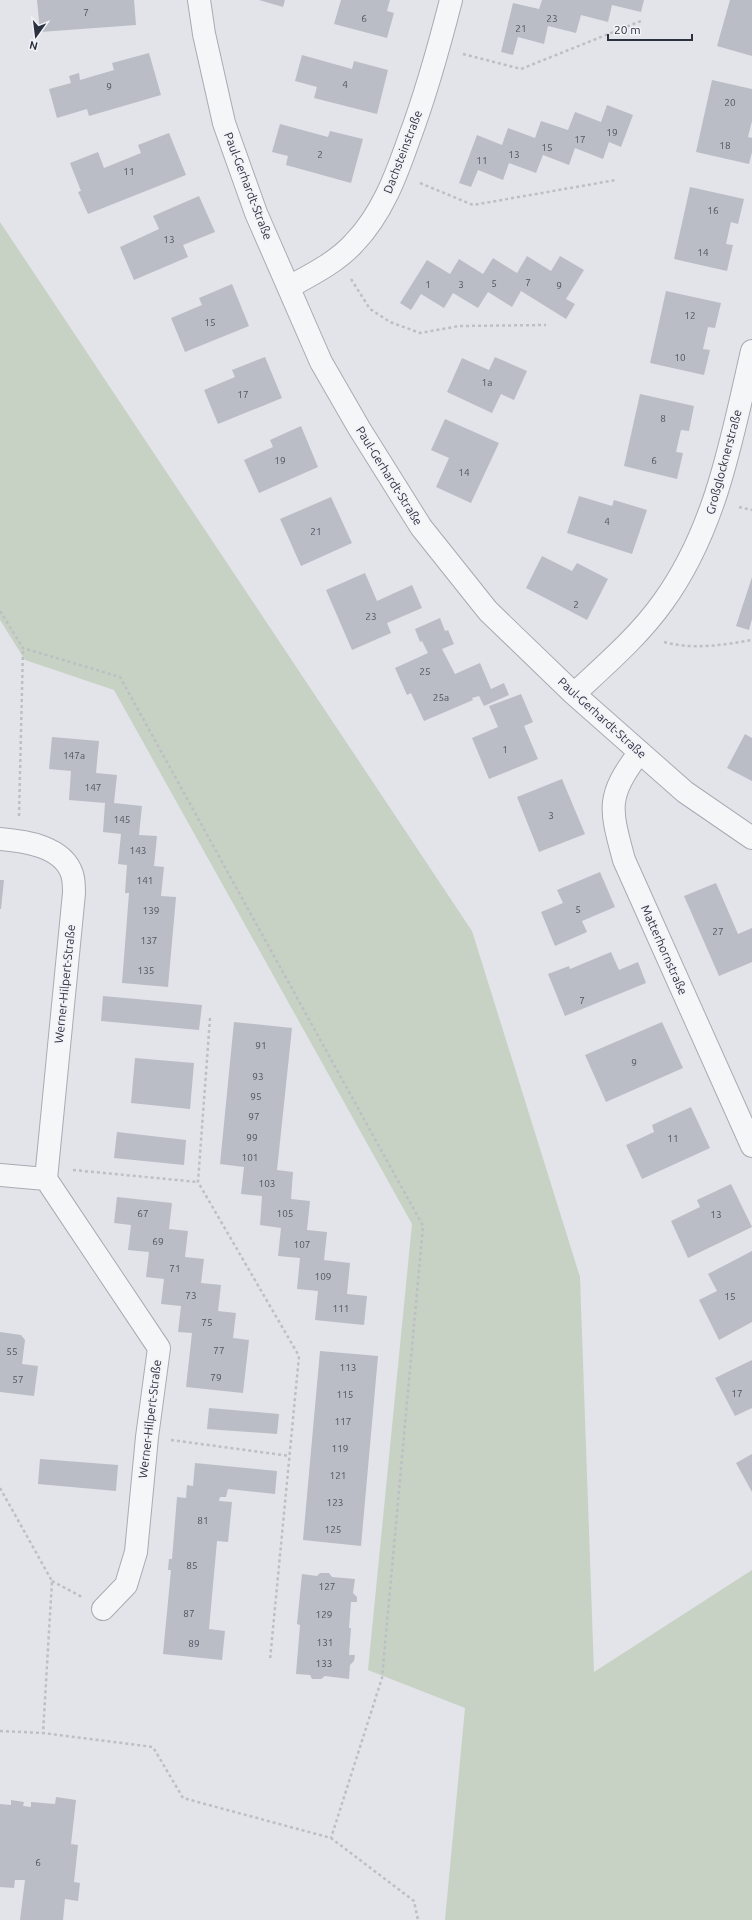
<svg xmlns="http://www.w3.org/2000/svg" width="752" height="1920" viewBox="0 0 752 1920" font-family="Ubuntu,sans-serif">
<rect width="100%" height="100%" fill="#e2e4e9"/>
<path fill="#c7d2c4" d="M0 222 472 931 580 1277 594 1672 752 1570V1920H445L465 1708 368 1670 412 1224 114 690 25 660 0 620Z"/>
<path fill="#babdc6" d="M37 0H134L136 25 40 32Z
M259 0H285L283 7Z
M341 0H390L387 11 394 13 387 38 334 24Z
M542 0H644L641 12 612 5 608 22 581 15 576 33 548 26 544 44 518 37 513 55 501 52 513 3 539 9Z
M730 0H752V56L717 46Z
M149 53 161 95 89 116 87 109 57 118 49 89 71 83 69 76 79 73 80 80 114 70 112 63Z
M302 55 352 69 354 61 388 70 377 114 314 98 317 87 295 81Z
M712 80 752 89V121L748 137 752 138V152L749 164 696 152Z
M607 105 633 115 621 147 609 142 603 159 575 148 569 165 543 155 536 173 509 163 503 180 478 170 471 187 459 183 477 135 502 145 508 128 535 138 541 121 568 130 575 112 601 122Z
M280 124 328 137 330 131 363 139 351 183 286 165 288 156 272 152Z
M169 133 186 175 88 214 78 192 81 191 70 163 98 152 104 168 141 153 138 145Z
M690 187 744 199 738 224 731 222 726 244 733 245 727 271 674 259Z
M199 196 215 232 183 245 188 257 134 280 120 247 159 229 153 216Z
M527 256 551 271 560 256 584 270 566 299 575 304 566 319 521 291 512 307 488 292 478 308 453 293 444 308 421 294 411 310 400 303 427 260 450 274 459 259 483 274 493 258 517 273Z
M232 284 249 326 185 352 171 318 202 305 199 298Z
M666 291 721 303 715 328 708 327 703 349 710 350 704 375 650 363Z
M265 357 282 398 218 424 204 390 235 377 232 370Z
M495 357 527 371 514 400 501 394 492 413 447 392 462 358 489 370Z
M640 394 694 406 689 431 681 430 676 452 683 453 677 479 624 466Z
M445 419 499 443 471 503 436 487 449 458 431 450Z
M301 426 318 467 259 493 244 460 273 447 270 440Z
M579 496 612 506 614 500 647 510 632 554 567 533Z
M331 497 352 543 301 566 280 519Z
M542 556 572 571 577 563 608 579 587 620 526 588Z
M365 573 377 601 412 585 422 608 387 623 391 633 352 650 326 590Z
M752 577V619L749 630 736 626Z
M440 618 445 631 448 630 454 644 442 649 455 674 480 663 491 689 504 683 509 695 484 706 479 696 472 698 473 700 424 721 411 693 407 695 395 668 428 653 422 641 420 642 415 629Z
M521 694 533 722 524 726 538 759 489 779 472 738 498 727 489 706Z
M745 734 752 738V781L727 768Z
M52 737 99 741 96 773 117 775 114 803 142 806 139 835 157 836 154 866 164 867 161 896 176 897 168 987 122 983 129 893H125L127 865 118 864 121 834 103 832 105 803 69 800 71 771 49 769Z
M562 779 585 834 539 852 517 797Z
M600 872 615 907 582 921 587 932 555 946 541 912 563 903 557 890Z
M0 880H4L1 909H0Z
M716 883 738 934 752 928V962L719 976 684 896Z
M611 952 619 970 638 962 646 983 565 1016 548 974 569 966 570 969Z
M103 996 202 1005 199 1030 101 1021Z
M234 1022 292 1028 277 1170 293 1172 291 1199 310 1201 307 1230 327 1232 324 1260 350 1263 347 1294 367 1296 364 1325 315 1320 318 1291 297 1289 300 1258 278 1256 281 1228 260 1225 262 1196 241 1194 244 1167 220 1164Z
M662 1022 683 1068 606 1102 585 1055Z
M135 1058 194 1063 190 1109 131 1103Z
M691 1107 710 1148 642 1179 626 1145 654 1132 652 1125Z
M117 1132 186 1140 184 1165 114 1158Z
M731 1184 752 1227 688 1258 671 1221 700 1207 697 1200Z
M117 1197 172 1203 169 1229 188 1231 185 1257 204 1259 201 1283 221 1285 218 1311 236 1313 233 1338 249 1340 243 1393 186 1387 192 1333 178 1332 181 1306 161 1304 164 1279 146 1277 149 1252 128 1250 131 1225 114 1223Z
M752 1251V1322L719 1340 699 1300 717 1291 708 1274Z
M0 1332 21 1335 25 1340 22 1364 38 1366 34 1396 0 1392Z
M320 1351 378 1356 361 1546 303 1540Z
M752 1360V1408L735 1416 715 1378Z
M209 1408 279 1414 277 1434 207 1429Z
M752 1454V1492L736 1463Z
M40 1459 118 1465 116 1491 38 1484Z
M195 1463 277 1471 275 1494 228 1489 226 1497H220L219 1501 232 1502 228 1542 217 1541 209 1629 225 1631 222 1660 163 1654 171 1570H168L169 1559H172L177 1497 186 1498 187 1485 193 1486Z
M320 1573H329L332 1577 355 1579 353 1593 357 1597V1602H351L349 1628H351L349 1655H355L354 1661 350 1665 349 1679 325 1676 321 1679H312L310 1675 296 1674 300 1625 297 1624 302 1574 317 1576Z
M56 1797 76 1800 71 1844 78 1845 74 1882 80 1883 78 1901 65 1899 63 1920H20L25 1880H15L14 1888 0 1887V1804L11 1805V1800L24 1802 23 1806 31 1807V1802L55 1804Z"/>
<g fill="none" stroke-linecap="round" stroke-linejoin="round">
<g stroke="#a8abb3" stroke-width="24">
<path id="minor" d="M199 0 204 34 224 123 256 213 321 362 359 428 421 527 488 611 574 694 685 792 752 838
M289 287C311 275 337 262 354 243 382 214 396 176 409 139 426 94 439 47 451 0
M574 694C605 665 639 636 663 602 716 529 732 438 752 351
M639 753C606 797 610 808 624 860L752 1146
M0 839C24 841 63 846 72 874 74 880 74 887 74 893L46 1179
M0 1175 46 1179 159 1348 147 1437 136 1552 126 1585 103 1609"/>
</g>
<path stroke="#bdbfc4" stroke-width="2.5" stroke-dasharray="3 3" stroke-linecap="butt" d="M463 54 521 69 641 21
M420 183 473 205 616 180
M351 279 370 309 390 322 420 333 459 326 546 325
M739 507 752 510
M0 611 23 648 120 677 423 1226 382 1678 331 1838
M664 642C693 650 723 645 752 640
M19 816 23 648
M210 1018 198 1182 299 1356 270 1660
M73 1170 198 1182
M171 1440 290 1456
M0 1488 52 1581 43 1733
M52 1581 82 1597
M0 1731 43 1733 153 1747 183 1798 331 1838 414 1901 418 1920"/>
<use href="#minor" stroke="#f5f6f8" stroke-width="22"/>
</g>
<g text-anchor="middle" stroke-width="3.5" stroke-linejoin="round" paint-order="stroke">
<g font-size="10" fill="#505462">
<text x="86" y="16">7</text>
<text x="364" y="22">6</text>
<text x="552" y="22">23</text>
<text x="521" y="32">21</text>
<text x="345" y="88">4</text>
<text x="109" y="90">9</text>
<text x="730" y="106">20</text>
<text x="612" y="136">19</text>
<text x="580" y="143">17</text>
<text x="725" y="149">18</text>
<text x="547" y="151">15</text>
<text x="320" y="158">2</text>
<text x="514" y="158">13</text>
<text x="482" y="164">11</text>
<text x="129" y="175">11</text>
<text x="713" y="214">16</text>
<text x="169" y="243">13</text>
<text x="703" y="256">14</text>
<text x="528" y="286">7</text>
<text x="494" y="287">5</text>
<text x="428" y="288">1</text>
<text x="461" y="288">3</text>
<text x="559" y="289">9</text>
<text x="690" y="319">12</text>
<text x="210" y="326">15</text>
<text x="680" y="361">10</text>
<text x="487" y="386">1a</text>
<text x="243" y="398">17</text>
<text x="663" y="422">8</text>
<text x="280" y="464">19</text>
<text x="654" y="464">6</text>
<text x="464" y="476">14</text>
<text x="607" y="525">4</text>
<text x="316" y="535">21</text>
<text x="576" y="608">2</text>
<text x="371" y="620">23</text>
<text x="425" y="675">25</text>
<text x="441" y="701">25a</text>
<text x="505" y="753">1</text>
<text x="74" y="759">147a</text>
<text x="93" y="791">147</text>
<text x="551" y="819">3</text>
<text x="122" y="823">145</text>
<text x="138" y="854">143</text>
<text x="145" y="884">141</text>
<text x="578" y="913">5</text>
<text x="151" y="914">139</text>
<text x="718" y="935">27</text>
<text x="149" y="944">137</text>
<text x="146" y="974">135</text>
<text x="582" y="1004">7</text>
<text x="261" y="1049">91</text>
<text x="634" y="1066">9</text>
<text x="258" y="1080">93</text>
<text x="256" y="1100">95</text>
<text x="254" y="1120">97</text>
<text x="252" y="1141">99</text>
<text x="673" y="1142">11</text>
<text x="250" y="1161">101</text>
<text x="267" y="1187">103</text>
<text x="143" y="1217">67</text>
<text x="285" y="1217">105</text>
<text x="716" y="1218">13</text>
<text x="158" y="1245">69</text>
<text x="302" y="1248">107</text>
<text x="175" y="1272">71</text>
<text x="323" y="1280">109</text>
<text x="191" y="1299">73</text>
<text x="730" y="1300">15</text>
<text x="341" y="1312">111</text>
<text x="207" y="1326">75</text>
<text x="219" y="1354">77</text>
<text x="12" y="1355">55</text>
<text x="348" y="1371">113</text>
<text x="216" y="1381">79</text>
<text x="18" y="1383">57</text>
<text x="737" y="1397">17</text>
<text x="345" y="1398">115</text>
<text x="343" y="1425">117</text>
<text x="340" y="1452">119</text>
<text x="338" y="1479">121</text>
<text x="335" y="1506">123</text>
<text x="203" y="1524">81</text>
<text x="333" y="1533">125</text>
<text x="192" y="1569">85</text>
<text x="327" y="1590">127</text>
<text x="189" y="1617">87</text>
<text x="324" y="1618">129</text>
<text x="325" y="1646">131</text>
<text x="194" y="1647">89</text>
<text x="324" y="1667">133</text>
<text x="38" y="1866">6</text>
</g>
<g font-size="12" fill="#2c3140" stroke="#f2f3f7">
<text transform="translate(403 152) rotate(-69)" y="4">Dachsteinstraße</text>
<text transform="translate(248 186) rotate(69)" y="4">Paul-Gerhardt-Straße</text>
<text transform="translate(724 462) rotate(-75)" y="4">Großglocknerstraße</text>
<text transform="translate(389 476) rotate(58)" y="4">Paul-Gerhardt-Straße</text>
<text transform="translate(602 718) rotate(42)" y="4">Paul-Gerhardt-Straße</text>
<text transform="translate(664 950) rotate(66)" y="4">Matterhornstraße</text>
<text transform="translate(65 984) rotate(-84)" y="4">Werner-Hilpert-Straße</text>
<text transform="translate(150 1419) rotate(-83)" y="4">Werner-Hilpert-Straße</text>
</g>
</g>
<g transform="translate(36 36) rotate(194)" stroke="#f2f3f7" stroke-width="3" paint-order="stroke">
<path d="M0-3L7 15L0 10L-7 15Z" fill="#2c3140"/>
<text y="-6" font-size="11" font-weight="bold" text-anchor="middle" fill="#2c3140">N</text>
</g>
<path d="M608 34v6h84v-6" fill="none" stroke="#2c3140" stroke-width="2"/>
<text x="614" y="34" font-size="12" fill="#2c3140" stroke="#f2f3f7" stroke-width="3" paint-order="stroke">20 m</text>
</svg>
